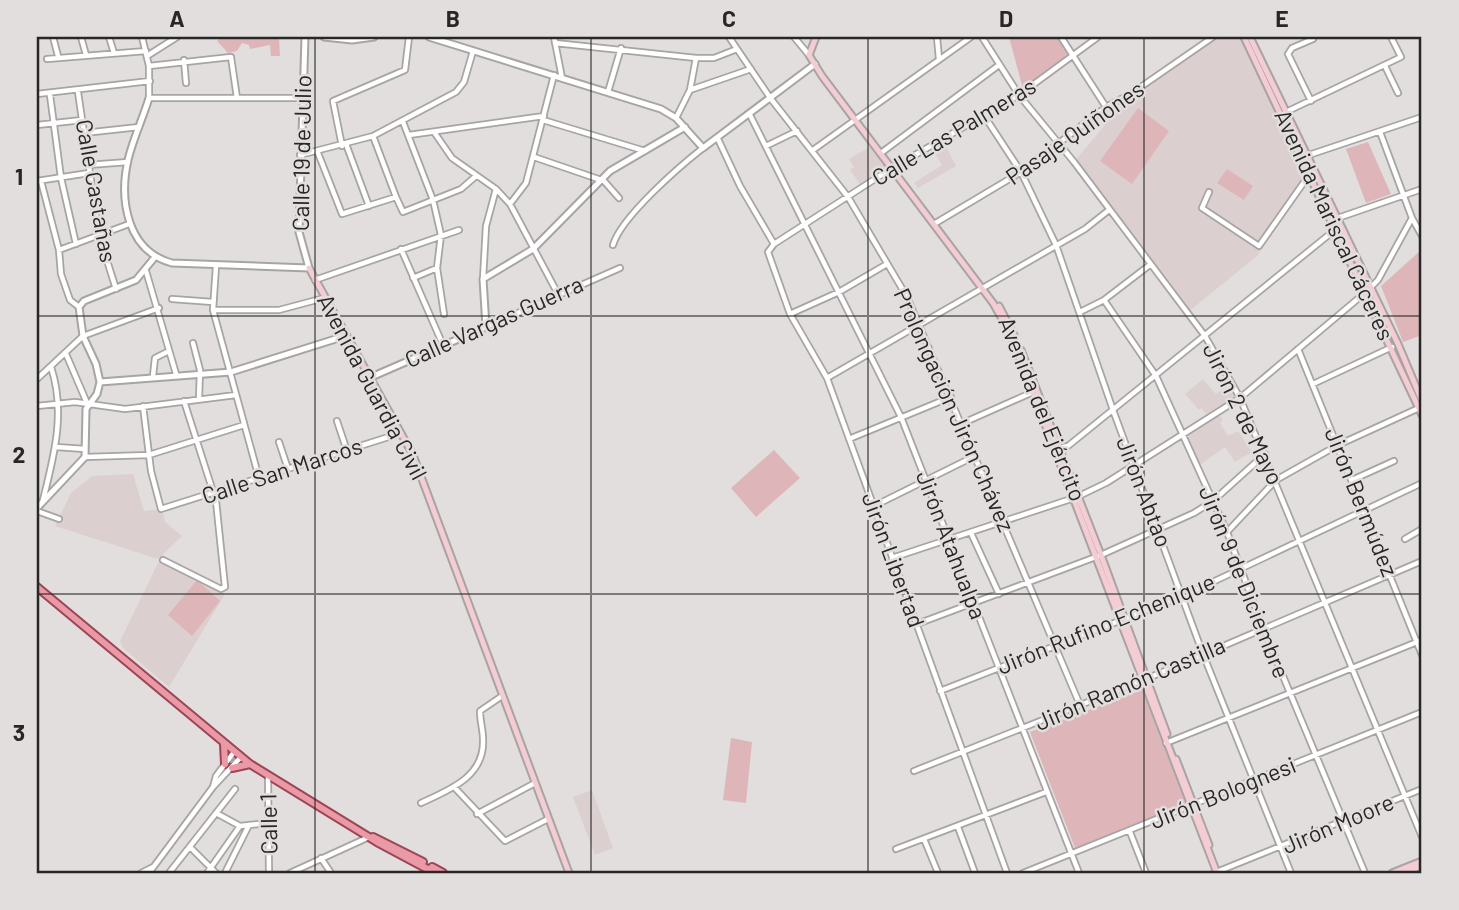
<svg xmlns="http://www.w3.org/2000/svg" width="1459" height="910" viewBox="0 0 1459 910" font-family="Barlow,sans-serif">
<rect width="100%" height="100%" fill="#e2dede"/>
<path fill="#dccfcf" d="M1215 37H1242L1309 176 1257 256 1188 312 1074 162 1125 101Z
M944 143 956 166 918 188 914 183 942 165 933 150Z
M870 147 885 167 860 184 850 170 854 167 849 159Z
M1203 379 1216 394 1228 386 1235 395 1232 399 1206 414 1201 408 1199 410 1185 394Z
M1218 414 1223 420 1220 423 1228 436 1238 431 1252 452 1235 462 1225 447 1200 465 1185 438Z
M133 474 144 511 162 509 165 522 182 536 158 559 55 526 71 493 92 476Z
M160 559 225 594 169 687 123 648 120 641Z
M592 790 613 848 595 855 573 797Z"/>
<path fill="#deb6b9" d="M222 37H279L280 56H271L270 45 250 49 249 45 242 43 237 51 228 53 217 41Z
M1009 37H1059L1070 53 1023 89Z
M1138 108 1169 131 1132 184 1100 161Z
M1368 142 1391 194 1366 203 1346 149Z
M1227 169 1253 186 1244 200 1217 183Z
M1420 251 1422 335 1403 342 1381 286Z
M774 450 800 478 756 517 731 488Z
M197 580 220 601 192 636 168 615Z
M1142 690 1187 805 1075 848 1030 732Z
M731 738 752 742 746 803 723 800Z"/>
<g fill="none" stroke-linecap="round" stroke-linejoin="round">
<g stroke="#a8a4a4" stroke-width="8">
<path id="minor" d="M53 37 58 56
M81 37 86 55
M109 37 114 53
M142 37 149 66V98H302
M554 37 562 78
M729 37 771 99 848 197 907 297 1080 705
M794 37 809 55
M937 37 939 59
M982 37 1019 95 1074 162 1205 336 1240 398 1422 837
M1061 37 1106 107
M555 43 696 58H714L737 49
M147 56 177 37
M47 59 146 51
M184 60 186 83
M149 66 231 57 237 98
M1385 66 1398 93
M690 90 751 69
M78 92 99 235 116 289
M608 92 621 48
M37 94 150 81
M50 95 61 178 76 244
M1311 101 1288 54 1292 48 1313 39
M1286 112 1401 57 1391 37
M750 115 901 417 1079 873
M985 117 1021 172 1056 245 1113 410 1203 654 1291 873
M676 118 690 90 696 58
M543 120 645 151
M403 122 433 200 441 235 437 268 444 314
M37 125 82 120
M434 132 452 158 496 189 510 204 558 294
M1380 132 1412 218 1422 236
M84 133 139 127
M409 135 544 116
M373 136 396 197
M718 139 740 186 774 244
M346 144 369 206
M342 146 333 101 405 70 409 37
M766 146 797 131
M813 150 971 37
M318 153 342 214 396 197 403 212 461 189 476 176
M881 153 999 65
M300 155 373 136 456 92 464 82 473 51
M1306 156 1422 117
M534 157 604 181 619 198
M88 165 128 162
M37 181 89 173
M41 181 59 250 61 274 70 300 79 307
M1209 192 1202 208 1259 246 1309 175
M510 204 526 183 554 75
M1332 220 1422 189
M934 224 1021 172 1106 107 1132 93 1213 37
M613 245C621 217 680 166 703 148
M401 249 443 345
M59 250 129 224
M216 266 213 310 259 478
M146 271 176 374
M413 278 437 268
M483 279 486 226 496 189
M315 280 459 230
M172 299 213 302
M1104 300 1156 376 1227 532 1263 628 1365 873
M213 310H279L324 298
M1080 312 1104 300 1151 264
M790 314 839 292 887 264
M486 327 620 268
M193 343 200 370 199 399
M1298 349 1422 655
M66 354 87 403
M153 376 155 358 169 351
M827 378 1085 229 1109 210
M37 379 83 336 159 308
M1313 384 1392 347
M37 406 75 402 125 409 236 395
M143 406 151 471 161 509 401 433
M337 421 347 451
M963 423 1033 392
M849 439 951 397
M279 442 288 469
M56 447 85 449
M1058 448 1068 446 1336 229
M85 457 149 455 244 425
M1352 480 1394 461
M43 500C54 456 66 412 51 367
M874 506 975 456
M37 511 59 519
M1227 532 1276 480 1338 445 1419 408
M971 533 999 594
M1405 539 1422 529
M892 558 1077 497 1106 483 1240 398 1366 292 1378 280 1412 218
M163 560 221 589 225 587 216 501 184 401
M917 624 1101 555 1194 513 1213 501 1265 454
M940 691 1183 596 1422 483
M1166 743 1422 640
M914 771 1146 679 1422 561
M268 775 269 873
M213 787 216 776 234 752
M455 788 505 841 548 819
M421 803C449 790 485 777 483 739 483 730 480 721 480 711L502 696
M216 813 240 826
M477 814 535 783
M240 826 269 823
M958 827 975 873
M1130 832 1146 873
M924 839 938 873
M190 847 216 873
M896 849 1046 792
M321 858 331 873
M141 873 153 867
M149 873 213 787 241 757
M169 873 235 789
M207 873 240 826
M225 873 249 825
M290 873 369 837
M1007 873 827 378 790 314 768 252 774 244 889 170 1019 95 1098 37
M1023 873 1422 712
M1214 873 1422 789"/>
</g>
<g stroke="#a8a4a4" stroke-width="9">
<path id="tertiary" d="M324 37 352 40 374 37
M429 37 661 109 676 118 703 148 815 64
M149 98C143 118 133 139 128 160 119 200 127 251 172 263L309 268 299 232 305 37
M369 378 486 327 483 279 533 249 610 171 685 127
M100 382 231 372 345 336
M37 508 85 457 86 409 97 394 100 382 96 364 83 336 79 307 84 301 136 280 155 257"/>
</g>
<g stroke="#a8a4a4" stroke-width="9">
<path id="secondary" d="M816 37 809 55 822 76 993 303 1010 333 1217 873
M1244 37 1422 415
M1250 37 1398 344 1422 401
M309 268 413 455 569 873
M999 306 1014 335
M1021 350 1101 555 1167 734
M1176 759 1209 845
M1392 873 1422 861
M1404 873 1422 866"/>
</g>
<g stroke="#9d4554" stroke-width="10">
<path id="primary" d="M37 587 250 764 377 842 435 873
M224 744 225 764
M232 768 250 764
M373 837 423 862
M432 867 443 873"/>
</g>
<use href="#minor" stroke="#fff" stroke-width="4.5"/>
<use href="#tertiary" stroke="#fff" stroke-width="5"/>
<use href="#secondary" stroke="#f4ccd3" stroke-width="5"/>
<use href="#primary" stroke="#ea99a7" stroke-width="6"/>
</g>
<path fill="none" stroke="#282627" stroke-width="2" stroke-opacity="0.55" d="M315 37V873M591 37V873M868 37V873M1144 37V873M37 316H1422M37 594H1422"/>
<g text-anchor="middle" stroke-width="5" stroke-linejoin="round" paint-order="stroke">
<g font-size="23" fill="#282627" stroke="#e2dede">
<text transform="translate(954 132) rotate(-31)" y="8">Calle Las Palmeras</text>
<text transform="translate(1075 133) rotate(-35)" y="8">Pasaje Quiñones</text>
<text transform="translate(302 153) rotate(-89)" y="8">Calle 19 de Julio</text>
<text transform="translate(96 191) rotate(80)" y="8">Calle Castañas</text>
<text transform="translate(1334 225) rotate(65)" y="8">Avenida Mariscal Cáceres</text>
<text transform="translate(494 322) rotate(-24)" y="8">Calle Vargas Guerra</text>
<text transform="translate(372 387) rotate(62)" y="8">Avenida Guardia Civil</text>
<text transform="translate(1042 409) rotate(68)" y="8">Avenida del Ejército</text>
<text transform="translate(954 410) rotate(66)" y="8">Prolongación Jirón Chávez</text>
<text transform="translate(1243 414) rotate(64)" y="8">Jirón 2 de Mayo</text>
<text transform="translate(282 471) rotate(-18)" y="8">Calle San Marcos</text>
<text transform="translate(1144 492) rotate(69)" y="8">Jirón Abtao</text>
<text transform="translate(1361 502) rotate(68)" y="8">Jirón Bermúdez</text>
<text transform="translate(951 545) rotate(69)" y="8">Jirón Atahualpa</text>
<text transform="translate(893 560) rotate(70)" y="8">Jirón Libertad</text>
<text transform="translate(1244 582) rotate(68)" y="8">Jirón 9 de Diciembre</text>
<text transform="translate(1106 624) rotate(-22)" y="8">Jirón Rufino Echenique</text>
<text transform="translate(1130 684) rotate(-23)" y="8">Jirón Ramón Castilla</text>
<text transform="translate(1223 793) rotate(-22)" y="8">Jirón Bolognesi</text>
<text transform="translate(269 824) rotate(-91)" y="8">Calle 1</text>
<text transform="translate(1338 824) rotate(-23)" y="8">Jirón Moore</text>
</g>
</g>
<rect width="1459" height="910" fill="none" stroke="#e2dede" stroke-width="77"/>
<rect x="38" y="38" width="1382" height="834" fill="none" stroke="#282627" stroke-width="2.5"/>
<g font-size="23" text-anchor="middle" font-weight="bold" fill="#282627">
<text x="177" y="27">A</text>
<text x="453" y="27">B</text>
<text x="729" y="27">C</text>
<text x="1006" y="27">D</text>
<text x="1282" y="27">E</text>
<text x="19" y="185">1</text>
<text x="19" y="463">2</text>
<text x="19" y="741">3</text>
</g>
</svg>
